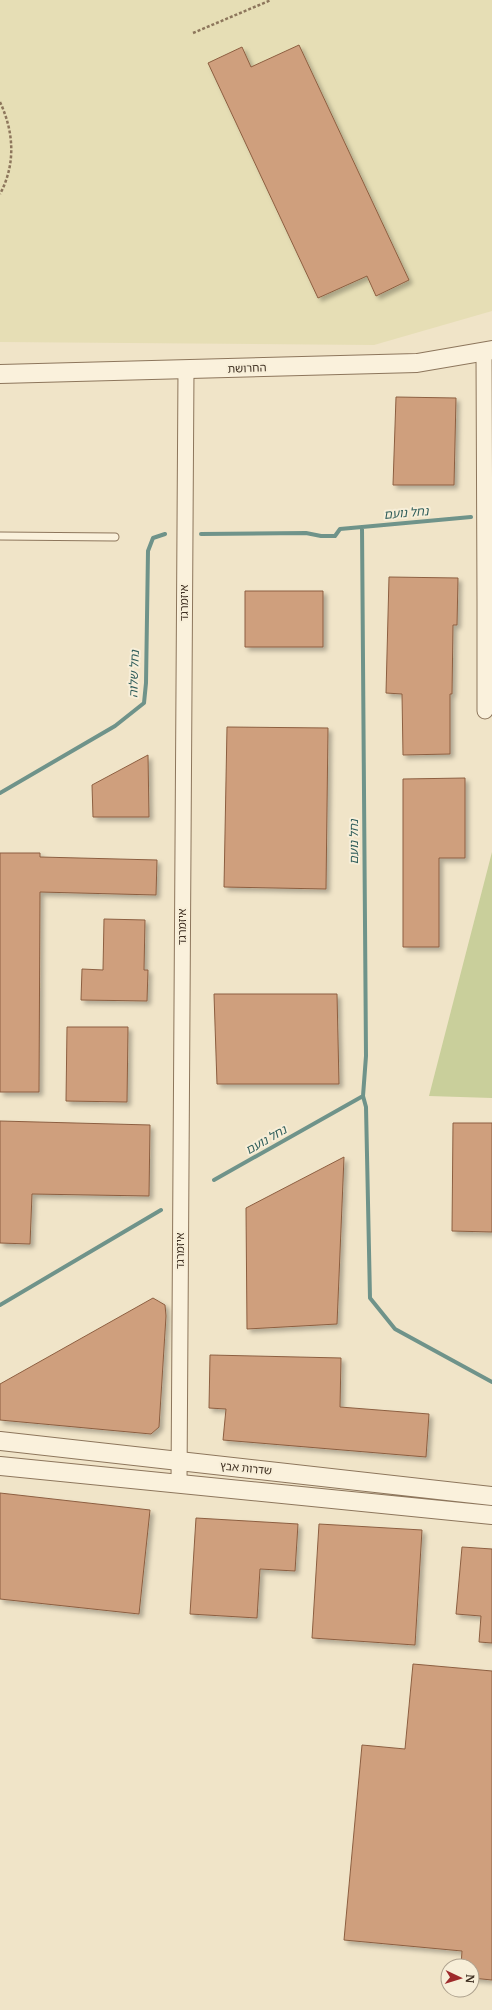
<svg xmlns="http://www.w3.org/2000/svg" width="492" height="2010" viewBox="0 0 492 2010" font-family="Merriweather,'Noto Sans Hebrew',serif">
<defs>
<filter id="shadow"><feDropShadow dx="3.5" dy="3.5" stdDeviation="2" flood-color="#0004"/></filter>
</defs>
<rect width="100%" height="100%" fill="#f0e4c8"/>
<path fill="#e6deb5" d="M0 0H492V311L374 345 0 342Z"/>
<path fill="#c9cf9b" d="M492 839V1098L429 1096 492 852Z"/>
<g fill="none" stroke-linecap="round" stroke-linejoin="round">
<path stroke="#6f938a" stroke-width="4" d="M201 534 306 533 321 536H335L340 529 362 527
M0 793 115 726 144 703 146 683 148 551 153 538 165 534
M363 1096 366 1107 370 1298 395 1329 492 1382
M214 1180 363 1096 366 1056 362 527 471 517
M0 1305 161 1210"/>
</g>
<path fill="#cf9f7d" stroke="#8d5f41" filter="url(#shadow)" d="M299 45 409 280 376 296 367 276 318 298 208 63 242 47 251 67Z
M396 397 456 398 454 485H393Z
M389 577 458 578 457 625H453L452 694H450V754L403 755 402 694 386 693Z
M245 591H323V647H245Z
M227 727 328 728 326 889 224 887Z
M148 755 149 817H93L92 785Z
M465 778V858H439V947H403V779Z
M0 853H40V857L157 860 156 895 40 892 39 1092H0Z
M104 919 145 920 144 970H148L147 1001 81 1000 82 969 103 970Z
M214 994H337L339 1084H217Z
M67 1027H128L127 1102 66 1101Z
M0 1121 150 1125 149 1196 32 1194 30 1244 0 1243Z
M453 1123H492V1232L452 1231Z
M344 1157 337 1324 247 1329 246 1208Z
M153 1298 165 1305 166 1316 159 1427 151 1434 0 1420V1384Z
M210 1355 341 1358 340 1407 429 1414 426 1457 223 1440 226 1409 209 1408Z
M0 1493 150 1510 139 1614 0 1599Z
M196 1518 298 1524 295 1571 260 1569 257 1618 190 1614Z
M319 1524 422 1530 415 1645 312 1638Z
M462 1547 492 1549V1643L479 1642 481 1616 456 1614Z
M413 1664 492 1671V1980L472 1978V1966H461L462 1951 344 1940 362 1745 405 1749Z"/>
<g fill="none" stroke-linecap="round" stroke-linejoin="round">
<g stroke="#8d765c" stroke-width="9">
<path id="service" d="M0 536 115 537"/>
</g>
<g stroke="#8d765c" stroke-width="17">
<path id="minor" d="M484 353 485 602H492
M485 602V711
M179 1484 186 370"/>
</g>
<g stroke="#8d765c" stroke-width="20">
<path id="tertiary" d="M0 374 417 363 492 350
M0 1441 492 1496
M0 1466 492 1515"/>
</g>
<path stroke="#8d765c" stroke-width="2.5" stroke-dasharray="3 2" stroke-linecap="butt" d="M193 33 271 0
M0 102C14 132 16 164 0 194"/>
<use href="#service" stroke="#faf1dc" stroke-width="7"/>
<use href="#minor" stroke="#faf1dc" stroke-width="15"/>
<use href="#tertiary" stroke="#faf1dc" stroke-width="18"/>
</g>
<g text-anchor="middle" stroke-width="4" stroke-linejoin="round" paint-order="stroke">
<g font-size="11" fill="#3d2e20" stroke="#f7eed8">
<text transform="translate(247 368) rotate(-2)" y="4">החרושת</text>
<text transform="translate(184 603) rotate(-90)" y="4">איזמרגד</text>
<text transform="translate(182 927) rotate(-90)" y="4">איזמרגד</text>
<text transform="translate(180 1251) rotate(-90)" y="4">איזמרגד</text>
<text transform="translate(246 1468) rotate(6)" y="4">שדרות אבץ</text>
</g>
<g font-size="12" font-style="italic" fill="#2f5d5a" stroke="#f7eed8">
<text transform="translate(406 513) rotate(-5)" y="4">נחל נועם</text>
<text transform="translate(134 674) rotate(-88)" y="4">נחל שלוה</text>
<text transform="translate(354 842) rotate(-90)" y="4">נחל נועם</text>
<text transform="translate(266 1140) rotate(-30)" y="4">נחל נועם</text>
</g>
</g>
<g transform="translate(460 1978) rotate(94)"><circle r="19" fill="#f7eed8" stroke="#ada18e"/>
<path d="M0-3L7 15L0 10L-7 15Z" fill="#9e2a2b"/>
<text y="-6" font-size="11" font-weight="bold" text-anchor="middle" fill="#3d2e20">N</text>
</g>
</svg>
